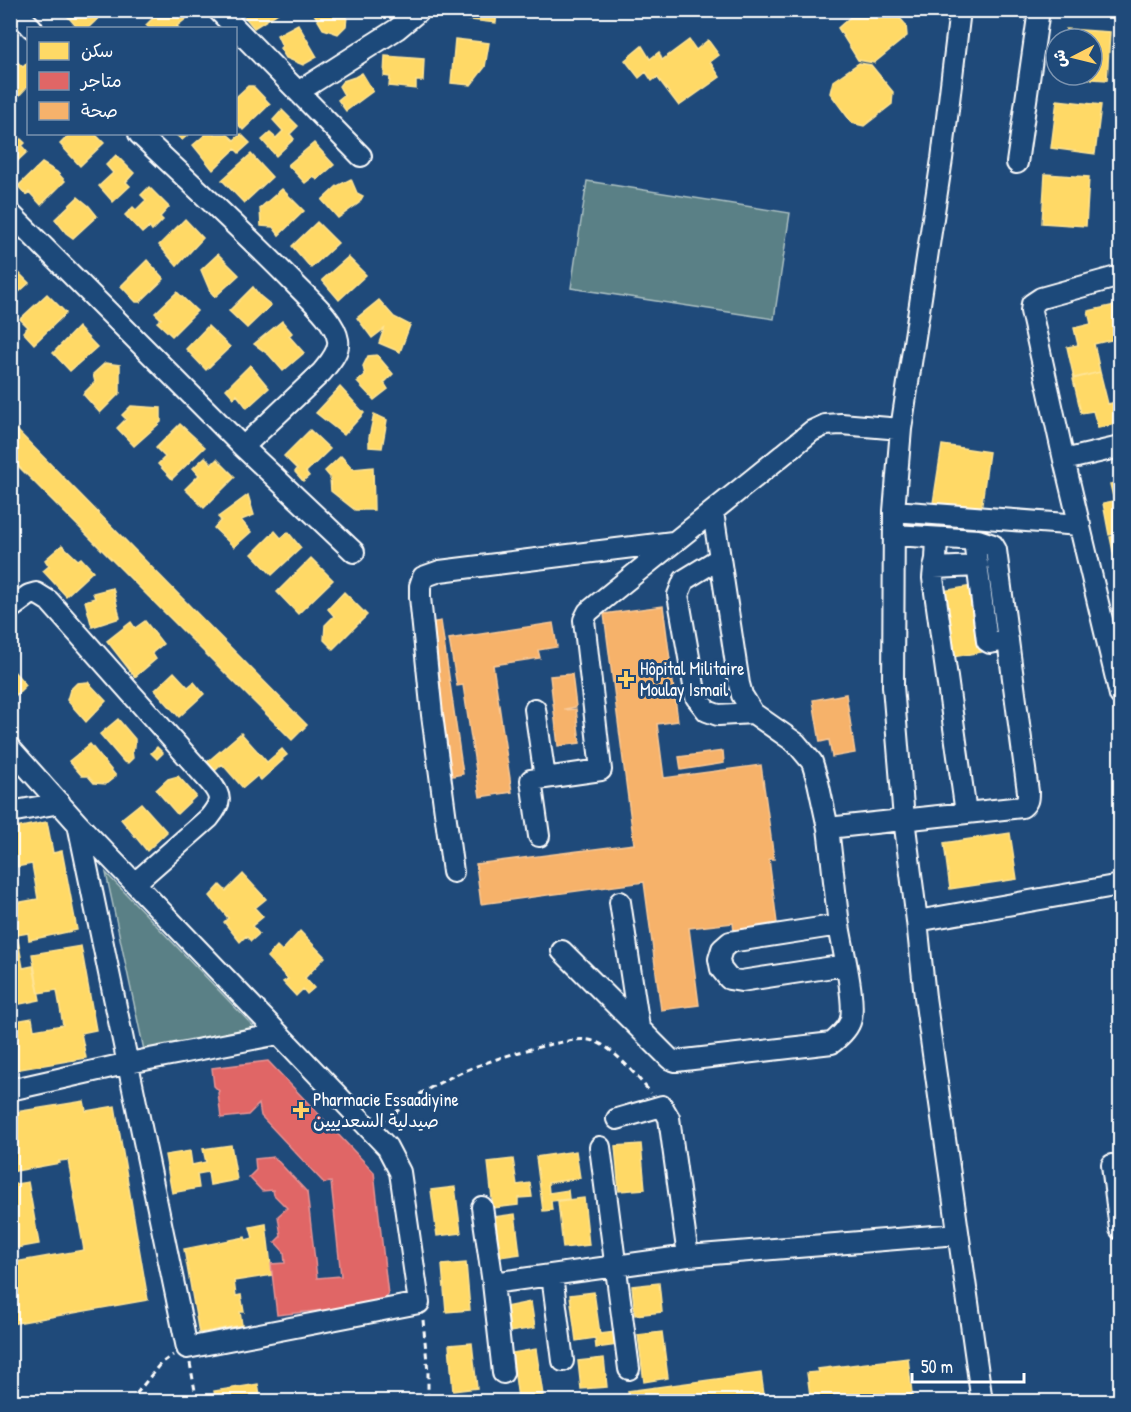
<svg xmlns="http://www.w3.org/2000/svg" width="1131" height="1412" viewBox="0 0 1131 1412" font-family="'Patrick Hand','Playpen Sans Arabic',sans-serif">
<rect width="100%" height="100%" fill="#1f4a7a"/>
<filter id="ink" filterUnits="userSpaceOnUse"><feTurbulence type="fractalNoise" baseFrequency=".0167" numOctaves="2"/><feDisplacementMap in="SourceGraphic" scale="12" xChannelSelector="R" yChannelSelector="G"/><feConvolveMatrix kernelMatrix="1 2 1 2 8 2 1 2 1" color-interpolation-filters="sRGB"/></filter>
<g filter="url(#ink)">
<path fill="#5a8086" stroke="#acc0c2" stroke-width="1.5" d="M587 181 790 213 774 319 571 288Z
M106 873 255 1028 144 1050Z"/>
<path fill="#ffd966" stroke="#ffe494" stroke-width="1.5" d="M64 10H105L106 11 88 28H73L76 26 63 11Z
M161 10H180L187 18 177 26 179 28H149L146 25Z
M239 10H276L278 13 254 28Z
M315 10H343L347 16 346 26 338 34 323 29 313 12Z
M459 10H497L496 23 463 19Z
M858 10H893L906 25 907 36 874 63 858 60 838 28Z
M298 24 317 57 303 65 286 58 280 48 282 46 277 35Z
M1066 29 1110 32 1107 80 1062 77V75H1092V39H1065Z
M455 39 489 43 485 67 471 85 451 83Z
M689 40 696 50 708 40 719 55 710 62 720 77 679 106 657 77 652 81 646 72 639 78 625 60 642 46 650 59 659 52 662 60Z
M385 56 424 59 423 81H416V89L389 86 390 77 384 76Z
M14 59 23 67 28 62V86L13 102 10 100V62Z
M859 63 871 65 893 92 892 104 864 126 852 123 830 93 833 81Z
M362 73 373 91 346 111 338 100 344 95 339 86 343 81 355 77Z
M248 86H253L270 104 243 130 236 122V97Z
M1057 100 1101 105 1095 154 1051 148Z
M282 110 298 126 290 134 294 139 276 156 262 140 270 133 276 138 283 131 273 120Z
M10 134 15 139 18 136 25 143 22 146 27 152 10 168Z
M70 134H95L104 143 80 166 60 144Z
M175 134H189L182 140Z
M206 134H227L234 140 241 134 250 143 239 153 235 149 213 170 193 145Z
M314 143 334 165 317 180 314 176 305 183 288 165Z
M251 154 272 177 244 203 222 180Z
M116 155 134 173 126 182 130 186 113 202 99 186 113 173 106 165Z
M42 163 57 172 65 181 41 205 29 192 26 195 18 186Z
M1045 174 1089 177 1086 226 1042 223Z
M351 179 357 193 363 196 359 203 338 218 322 200 337 186Z
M149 187 169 207 160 217 163 220 152 231 149 227 142 233 125 215 133 207 136 210 146 200 141 195Z
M282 189 304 211 279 235 273 227 261 226 260 208Z
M78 197 89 206 97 216 73 238 66 233 55 219Z
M185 219 203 238 177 266 159 245Z
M317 222 338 243 311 268 292 246Z
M218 254 239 275 215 297 210 291 201 270Z
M348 257 366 275 339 300 322 280Z
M147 260 164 279 140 302H136L121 286Z
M10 264 29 283 10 300Z
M253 287 260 296 271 305 247 328 229 311Z
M177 292 197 311 172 336 157 322 161 319 155 313Z
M47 294 66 313 34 344 23 332 28 327 20 319Z
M379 300 394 317 410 325 400 352 379 343 384 329 372 338 357 318Z
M1120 304V338L1094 344 1100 372 1074 378 1067 347 1078 345 1074 328 1091 324 1088 311Z
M282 321 292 333 289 336 304 353 283 371 269 355 254 344Z
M208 326 230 347 206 370 186 349Z
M78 327 97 347 70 371 53 353Z
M377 355 393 374 384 383 388 389 374 400 357 382 365 375 363 366 368 356Z
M105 363 120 365V393L100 413 83 394 95 382 93 374Z
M250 365 269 388 247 408 237 395 234 398 226 389Z
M1100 372 1108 404 1120 401V433L1117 434 1115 424 1098 428 1093 411 1081 413 1073 379Z
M340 387 364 413 344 435 316 413Z
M131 406 161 408V422L134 446 117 428 126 419 122 415Z
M374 414 387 420 382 448 369 447V437Z
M10 423 307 725 292 740 10 458Z
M180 424 205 447 172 479 158 464 165 457 156 448Z
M310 430 330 449 306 472 309 476 303 481 295 472 297 469 284 456Z
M942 445 989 452 981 510 933 503Z
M341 456 353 469 373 467 374 510H355L331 491 330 477 325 471Z
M205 457 212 464 217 459 235 477 204 508 185 489 199 475 193 468Z
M1120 482V533L1109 535 1103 503 1114 501 1110 484Z
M248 495 254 515 241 520 251 532 234 547 214 528 221 520 218 517Z
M275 531 281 538 288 532 301 548 272 575 252 554Z
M1120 535V569L1117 570 1110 537Z
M62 545 78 560 81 558 93 571 66 596 43 571 49 566 45 560Z
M311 558 333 580 298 614 277 592Z
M972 586 982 652 953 657 942 591Z
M113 588 120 618 92 627 85 601 95 598 93 593Z
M344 592 367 615 333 649 324 640 325 625 334 616 328 609Z
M145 621 163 644 152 653 156 659 135 677 107 641 131 622 135 628Z
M10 667 26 685 10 701Z
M174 672 188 687 194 682 204 694 179 717 155 690Z
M88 682 106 701 86 722 67 700 70 690 77 683Z
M118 719 135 739V747L132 751 133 758 128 763 124 762 100 734Z
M241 733 267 762 282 749 287 755 282 759 283 760 261 780 257 776 243 788 222 764 214 772 206 763Z
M90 744 116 776 106 784 94 783 88 776H82L69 761Z
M157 747 163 753 157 759 151 753Z
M178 776 196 796 177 814 156 790 168 779Z
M141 803 167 832 147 851 121 819Z
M47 822 53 853 62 851 77 930 29 940 28 933 17 935 23 968 33 966 40 1000 10 1006V904L38 899 32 864 10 868V829Z
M1010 833 1017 879 950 889 944 843Z
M243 874 266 899 255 908 263 917 252 926 259 934 251 941 246 936 240 942 224 922 228 918 210 896 220 885 226 891Z
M300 931 325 957 305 978 314 988 307 994 303 989 296 996 283 982 288 979 267 957 277 946 282 951Z
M81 946 96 1030 81 1033 86 1058 15 1070 10 1049V1022L32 1018 34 1030 63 1025 57 990 39 993 32 954Z
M84 1101 86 1111 115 1106 148 1300 10 1324V1263L84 1250 68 1160 59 1161 60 1163 10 1172V1113Z
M641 1144 645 1189 619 1191 615 1146Z
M231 1145 237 1180 210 1185 208 1172 197 1174 199 1188 172 1193 165 1155 190 1151 192 1165 206 1162 203 1149Z
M576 1151 580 1178 548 1183 549 1193 568 1190 569 1199 551 1201 552 1210 543 1211 536 1157Z
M513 1159 517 1185 530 1183 532 1197 518 1198V1205L493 1208 488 1162Z
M28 1182 39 1244 10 1249V1185Z
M455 1187 461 1233 437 1236 431 1190Z
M584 1198 589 1245 563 1248 558 1201Z
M515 1214 520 1254 500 1257 494 1217Z
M266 1224 272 1275 234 1281 236 1296 241 1295 244 1312H240L242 1325 199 1333 184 1249 245 1237 246 1240 253 1238 250 1227Z
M466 1263 470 1310 446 1312 442 1265Z
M659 1283 662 1312 635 1315 632 1286Z
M594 1292 600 1334 615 1332 617 1345 596 1348 595 1338 576 1341 570 1295Z
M531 1302 535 1328 510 1332 505 1307Z
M662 1332 668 1378 644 1382 638 1335Z
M472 1343 477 1388 453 1391 449 1345Z
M536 1349 543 1395 518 1398 512 1353Z
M604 1358 607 1387 581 1389 578 1361Z
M908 1358 913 1402H811L807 1373 819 1372 818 1369Z
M761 1373 765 1402H629L628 1391Z
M258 1384 261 1402H216L214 1391Z"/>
<path fill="#e06666" stroke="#e99494" stroke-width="1.5" d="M268 1061 374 1172 388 1295 380 1304 277 1315 271 1264 285 1263 284 1252 275 1242 281 1236 278 1216 287 1208 274 1195 273 1190 262 1191 249 1177 256 1170 255 1159 274 1157 307 1192 317 1278 341 1276 331 1182 324 1183 261 1116 259 1104 248 1115 221 1118 218 1093 219 1091 214 1086 212 1068Z"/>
<path fill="#f6b26b" stroke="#f9c997" stroke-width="1.5" d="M663 606 678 721 657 724 664 778 761 765 774 859H769L777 923 757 926 741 939 735 940 733 923 689 928 699 1005 661 1010 644 882 481 904 476 864 634 844 604 614Z
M441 621 463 774 452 776 429 623Z
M553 623 557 647 538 650 540 658 493 665 512 792 480 797 463 685 457 686 449 639Z
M572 674 576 707 565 709V710L576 709 580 743 558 746 550 676Z
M846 694 855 753 832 757 829 740 820 742 813 700Z
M723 751 724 763 681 770 679 757Z"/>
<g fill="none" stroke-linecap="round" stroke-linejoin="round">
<g stroke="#fff" stroke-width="24">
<path id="minor" d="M15 10 32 28
M218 10 361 156
M960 10 942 159 901 429 894 511 893 686 904 819 917 921 925 997 982 1402
M298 92 397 29 420 10
M139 134C191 183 244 232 294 283 308 298 335 320 338 340 340 352 329 363 322 372L243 447
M1017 163 1039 10
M10 213 243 447 354 552
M1120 276 1041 298 1032 304 1031 311 1064 460 1120 695
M1064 460 1120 447
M894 511 1080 525
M713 512 739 684 742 695 753 713 796 743 812 762 818 782 828 828 1022 807C1028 802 1028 799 1028 792L996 550 993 545 978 540 894 535
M937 538 936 559 934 568 933 578 966 813
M974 540 987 641 990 643 1008 640
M720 558 684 580 678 595 696 697 707 711 718 715 753 713
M934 568 978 566
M10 609 29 595 36 593 49 601 210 782C222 797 222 802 209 818L135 883
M535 709 545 778 601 770 584 620 588 612C662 551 738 492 812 431L825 425 841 424 901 429
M10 748 78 824 387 1147 400 1172 419 1303 187 1348 78 824
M10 812 60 803
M539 836 531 780 545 778
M453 872 432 715 420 597V586L423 577 440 571 673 542
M620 902 639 1027
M917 921 1120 885
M839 925 730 942 722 949 719 959 721 969 729 979 741 981 846 965
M562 951 670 1059 676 1061 832 1043C839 1037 847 1030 850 1022 857 1004 842 946 839 925 835 893 832 860 828 828
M10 1090 129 1063 279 1034
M617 1119 662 1106 669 1118 688 1256
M600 1147 629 1369
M1112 1165 1120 1229
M482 1207 493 1283 503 1373
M552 1275 563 1361
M493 1283 688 1256 958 1234"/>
</g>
<path stroke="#fff" stroke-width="3" stroke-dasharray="6 4.5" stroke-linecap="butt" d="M387 1121C392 1116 398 1110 404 1106 441 1075 505 1054 552 1044 565 1042 580 1037 593 1041 613 1046 638 1078 651 1093
M423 1320 428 1372V1402
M190 1363 197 1402
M130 1402 160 1364 173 1355"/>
<use href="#minor" stroke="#1f4a7a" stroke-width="20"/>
</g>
</g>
<g fill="#ffd166" stroke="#1f4a7a" stroke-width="2">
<path d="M623 670h6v6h6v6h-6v6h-6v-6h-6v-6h6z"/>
<path d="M298 1101h6v6h6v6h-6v6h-6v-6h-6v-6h6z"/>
</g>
<g text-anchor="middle" stroke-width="6" stroke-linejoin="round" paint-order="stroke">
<g font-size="18" fill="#fff" stroke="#1f4a7a" text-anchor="start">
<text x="640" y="675">Hôpital Militaire<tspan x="640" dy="21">Moulay Ismail</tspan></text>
<text x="313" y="1106">Pharmacie Essaadiyine<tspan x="313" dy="21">صيدلية السعدييين</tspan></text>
</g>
</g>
<rect width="1131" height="1412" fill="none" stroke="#1f4a7a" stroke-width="36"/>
<rect x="18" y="18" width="1095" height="1376" fill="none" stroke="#fff" stroke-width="2" filter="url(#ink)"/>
<rect x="27" y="27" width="210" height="108" fill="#1f4a7a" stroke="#7992af" stroke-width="1.5"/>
<rect x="39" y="42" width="30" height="18" fill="#ffd966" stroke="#7992af" stroke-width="1.5"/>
<text x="81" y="57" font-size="18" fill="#ffffff">سكن</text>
<rect x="39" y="72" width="30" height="18" fill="#e06666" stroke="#7992af" stroke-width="1.5"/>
<text x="81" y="87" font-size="18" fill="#ffffff">متاجر</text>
<rect x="39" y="102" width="30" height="18" fill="#f6b26b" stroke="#7992af" stroke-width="1.5"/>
<text x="81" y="117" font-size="18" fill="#ffffff">صحة</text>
<g transform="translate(1074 57) rotate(263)"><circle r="28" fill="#1f4a7a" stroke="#7992af" stroke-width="1.5"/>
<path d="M0-4.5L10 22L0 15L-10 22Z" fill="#ffd166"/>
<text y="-9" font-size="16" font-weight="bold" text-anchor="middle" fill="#ffffff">ش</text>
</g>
<path d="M912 1373v9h112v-9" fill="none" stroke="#ffffff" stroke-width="3"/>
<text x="921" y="1373" font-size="18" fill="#ffffff" stroke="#1f4a7a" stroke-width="4.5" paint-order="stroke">50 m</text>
</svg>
